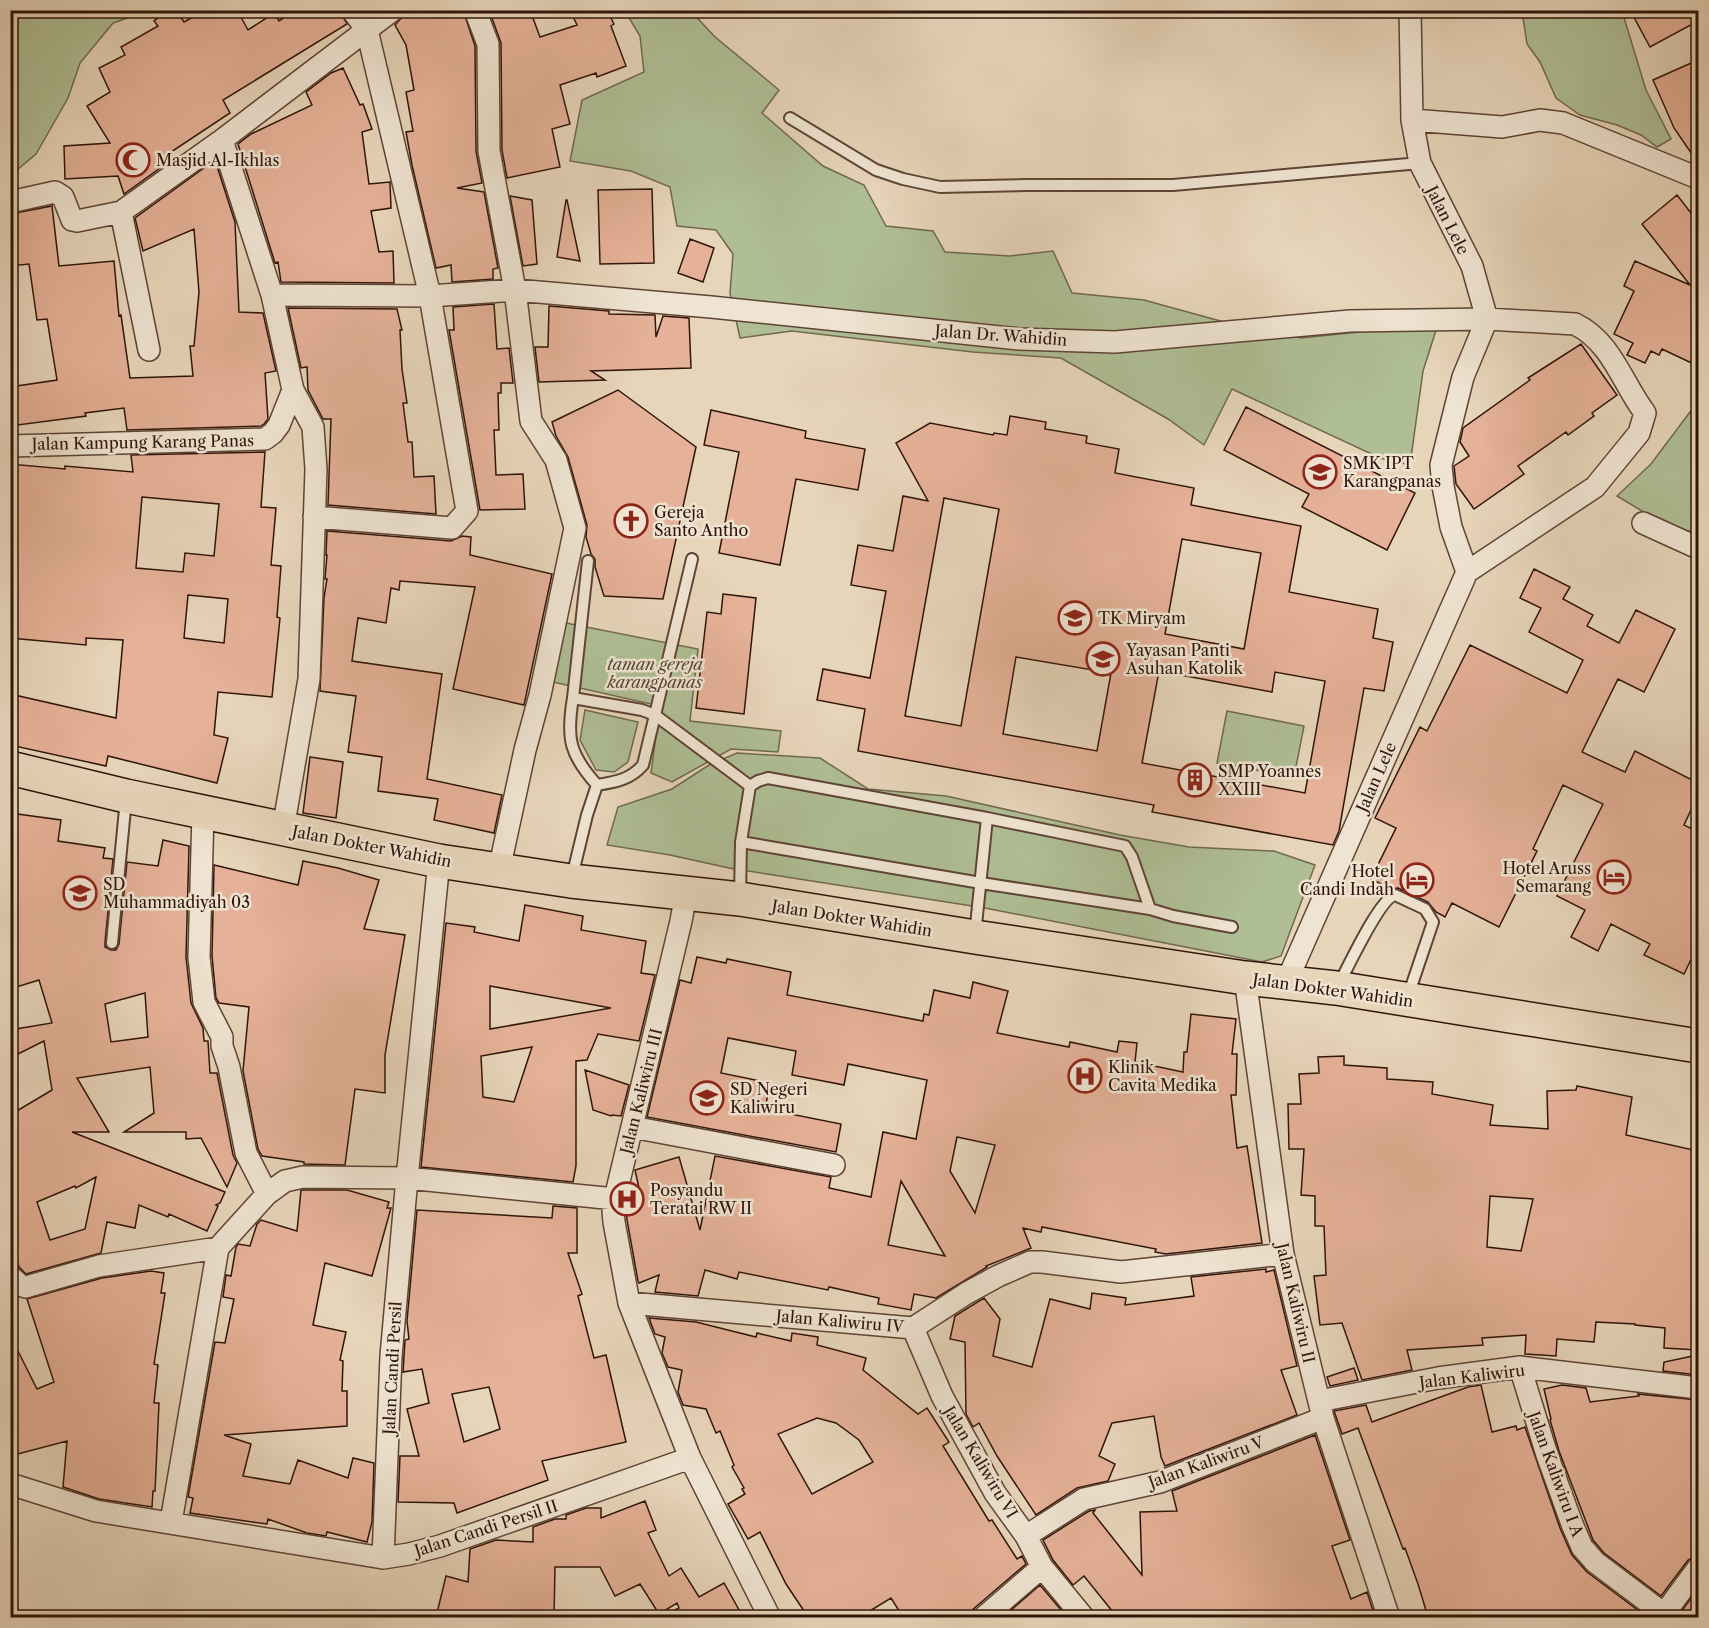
<svg xmlns="http://www.w3.org/2000/svg" width="1709" height="1628" viewBox="0 0 1709 1628" font-family="'Libre Caslon Text',serif">
<rect width="100%" height="100%" fill="#e7d5ba"/>
<filter id="stains"><feTurbulence type="fractalNoise" baseFrequency=".00333" numOctaves="4"/><feColorMatrix values="0 0 0 0 .2 0 0 0 0 .09 0 0 0 0 .02 0 0 0 .5 -.17"/></filter>
<radialGradient id="worn" r=".72"><stop offset=".6" stop-color="#630" stop-opacity="0"/><stop offset="1" stop-color="#630" stop-opacity=".3"/></radialGradient>
<path fill="#afbe95" stroke="#70694f" stroke-width="1.5" d="M11 10 141 11 139 14 113 23 80 63 68 98 36 154 11 175Z
M625 11H691L714 36 779 90 762 113 823 166 864 185 886 226 933 231 945 252 1010 256 1053 251 1072 293 1144 300 1224 322 1301 338 1438 324 1423 371 1410 465 1380 458 1232 389 1204 445 1168 419 1061 358 973 352 792 331 740 338 730 293 733 254 716 230 677 226 670 187 631 171 570 161 582 100 644 72 640 36Z
M1522 11H1622L1646 90 1671 139 1657 147 1641 135 1617 125 1580 115 1556 98 1540 62 1527 44Z
M1698 403V534L1662 523 1617 496 1651 464 1690 412Z
M566 623 698 649 690 721 781 731 778 752 731 749 672 782 651 773 660 706 553 682Z
M585 710 638 722 628 762 614 772 596 770 580 740Z
M1227 711 1304 726 1294 777 1217 763Z
M737 753 820 758 868 789 946 796 1120 835 1189 847 1274 851 1315 865 1281 956 1262 962 985 908 729 868 670 855 607 845 618 807 672 789 709 765Z"/>
<path fill="#e5b198" stroke="#301409" stroke-width="1.5" fill-rule="evenodd" d="M169 10H176L184 22 206 10H237L248 30 274 13 279 21 296 10H339L347 24 223 100 230 113 171 152 174 158 124 194 118 176 65 179 64 146 110 143 87 106 110 92 99 68 125 55 121 47 158 26 154 21Z
M405 10H463L475 46 476 151 482 183 457 188 484 192 498 268 493 269V279L452 282 451 265 436 268 412 165 406 132 413 131 406 92 414 90 406 45 395 25 404 15Z
M489 10H530L540 37 577 25 570 10H607L614 24 611 26 626 66 597 77 596 73 560 85 570 124 552 129 560 167 507 178 502 150 501 43Z
M1630 10H1698V21L1650 47Z
M1698 60V163L1674 128 1653 80Z
M343 68 360 105 363 104 372 129 362 132 369 184 390 182V183L391 208 371 211 379 252 393 251 394 283 281 282 278 262 275 263 238 144 251 134 312 105 306 92 331 73Z
M215 160 235 222 239 312 263 313 276 371 265 373 268 419 264 424 261 426 127 430 124 408 85 413 86 416 10 426V387L57 380 47 319 37 320 29 264 10 266V214L52 206 59 266 114 261 119 316 121 315 130 378 193 376 190 346H194L199 292 194 229 143 251 135 218Z
M652 189 654 263 600 264 598 190Z
M1677 195 1698 222V366L1662 349 1659 355 1651 351 1645 363 1627 355 1633 343 1614 334 1634 291 1624 286 1635 261 1690 285 1642 224Z
M510 196 532 200 537 264 523 266Z
M566 200H567L580 261 557 257Z
M690 239 714 248 703 282 678 273Z
M494 304 497 349 509 348 513 383H501V393H498L499 430H494L496 475 523 474 525 509 480 510 449 330H454L453 307Z
M549 306 609 311V314L655 315 656 337 663 316 689 318 691 368 591 371 605 380 539 382 535 347H548Z
M288 308 397 309 402 330H400L402 369 407 403H403L408 442H412L414 477 434 476 436 514 328 505 331 419H323L308 390 307 367 301 368Z
M1581 344 1617 395 1592 413 1594 416 1568 435 1566 432 1518 466 1524 474 1474 509 1456 484 1454 466 1469 456 1460 442 1463 428 1530 380 1528 378Z
M618 390 696 447 663 599 604 596 595 567V559L591 554 586 537 587 525 568 457 556 436 552 422Z
M1246 407 1415 493 1387 550 1302 507 1309 494 1224 450Z
M711 410 806 431 805 438 865 449 858 490 796 479 780 565 719 553 739 452 704 445Z
M1010 416 1046 422 1045 429 1087 436 1086 443 1119 449 1115 473 1194 488 1191 505 1301 526 1289 592 1378 609 1373 638 1393 642 1384 691 1364 688 1339 831 1333 845 1152 812 1154 805 858 751 865 709 817 700 823 669 870 678 886 591 851 585 858 545 893 551 903 496 928 501 896 443 930 423 993 435 994 433 1007 435ZM944 498 999 509 961 726 905 716ZM1182 539 1261 553 1244 649 1165 634ZM1016 657 1111 673 1097 751 1003 734ZM1159 671 1272 692 1275 672 1325 681 1305 793 1142 763Z
M265 452 261 507 276 508 271 565 281 566 277 617 280 618 272 697 218 692 214 735 228 738 217 783 108 756 106 766 10 745V694L116 718 123 640 86 638V645L10 638 12 559H10V464L65 469V466L133 472 131 455ZM142 497 219 504 214 556 185 553 183 572 136 568ZM188 595 228 599 224 643 184 638Z
M327 531 451 541 462 536 471 537 470 555 552 574 524 705 453 689 475 587 400 581 399 590 391 588 386 623 358 618 352 661 442 674 427 779 502 795 494 833 434 820 438 799 378 791 382 757 348 752 356 696 320 691 324 598 327 579H325L327 555H326Z
M1534 569 1570 587 1563 599 1593 615 1587 626 1619 643 1636 610 1675 629 1644 692 1618 679 1582 752 1625 772 1635 751 1698 783V795L1684 825 1698 832V945L1684 974 1644 955 1650 944 1611 924 1598 951 1571 937 1585 910 1557 896 1603 804 1563 785 1533 849 1537 851 1499 927 1452 903 1445 917 1436 912 1428 902 1398 888 1391 889 1371 879 1396 828 1375 818 1420 727 1427 731 1470 645 1567 693 1583 660 1529 632 1541 608 1520 598Z
M723 594 756 598 744 714 696 708 707 612 721 614Z
M310 757 343 762 336 818 303 813Z
M10 813 61 820 58 841 105 848 103 858 113 859 105 942V947L111 950H116L119 944 127 862 158 866 163 840 189 846 186 957 191 1003 203 1028 204 1041H208L210 1073H217L233 1155 237 1163 227 1187 201 1138 186 1139V1132H124L154 1113 150 1067 77 1078 109 1132H72L225 1192 220 1203 216 1205 218 1206 207 1231 169 1214 168 1217 139 1205 135 1228 107 1222 101 1253 26 1274 19 1267 15 1254 10 1255V1115L52 1090 44 1041 10 1058V1030L52 1023 39 980 10 989ZM145 993 148 1037 111 1042 105 1004ZM96 1177 85 1229 50 1240 37 1202 75 1186 76 1188Z
M303 861 338 868 379 880 364 929 405 935 385 1055V1093L355 1089 345 1165 304 1164V1162L262 1156 258 1149 243 1071 249 1007 219 1003 216 998 212 956 214 865 298 885Z
M525 905 583 916 581 930 646 941 641 973 655 975 639 1041 598 1034 587 1060 576 1061V1166L573 1182 421 1167 446 923 475 927 474 932 519 941ZM490 986 611 1008 490 1029ZM532 1047 514 1102 483 1097 481 1056Z
M697 957 726 963 727 959 791 972 787 995 923 1021 924 1014 929 1015 934 990 970 998 973 982 1008 991 997 1033 1069 1047 1070 1042 1117 1052 1119 1041 1137 1043 1135 1062 1183 1072 1184 1052H1187L1191 1014 1236 1019 1232 1054H1237L1236 1095H1231L1237 1148 1247 1146 1262 1243 1166 1254 1155 1252 1156 1249 1078 1234 1042 1227 1041 1232 1023 1228 1031 1248 986 1266 987 1267 936 1298 914 1294 911 1310 878 1304 879 1298 829 1287 828 1290 739 1272 737 1279 705 1270 698 1296 655 1292 659 1275 639 1283 638 1281 627 1220 626 1212 630 1191 639 1188 635 1170 679 1157 700 1230 715 1156 831 1177 829 1188 871 1197 883 1132 916 1139 927 1080 848 1064 844 1085 792 1075 796 1051 728 1038 721 1073 770 1083 765 1109 841 1124 836 1152 647 1117 680 980 691 983ZM957 1137 995 1145 975 1213 950 1171ZM901 1181 945 1256 888 1245Z
M1344 1056V1065L1387 1068V1079L1433 1082 1432 1094 1493 1105 1490 1125 1548 1129 1547 1091 1576 1090 1577 1086 1632 1097 1626 1135 1698 1151V1350L1664 1348 1665 1328 1635 1325V1324L1596 1322 1594 1342 1557 1339 1556 1356 1525 1354 1526 1335 1482 1338 1483 1345 1407 1350 1412 1370 1362 1380 1342 1323 1320 1325 1314 1276 1326 1275 1324 1226H1315V1196L1301 1195 1304 1149H1289L1288 1104H1301L1299 1074 1319 1073 1318 1057ZM1490 1196 1533 1199 1521 1251 1487 1247Z
M585 1070 629 1085 621 1116 612 1115 611 1116 593 1110Z
M301 1190H347L389 1202 387 1208H391L372 1276 325 1263 313 1325 346 1332 340 1360 343 1361 342 1391H347V1426L224 1435 251 1444 243 1476 290 1484 298 1460 348 1478 353 1458 374 1463 372 1522 367 1542 327 1532 326 1536 307 1533 268 1519 267 1524 190 1513 193 1498 188 1497 215 1342 225 1343 234 1299 223 1297 226 1275 231 1276 236 1247 238 1244 250 1246 257 1224 261 1220 297 1231Z
M553 1206 577 1208V1253H568L582 1294 578 1296 594 1358 606 1355 626 1442 542 1461 548 1480 457 1513 454 1503 398 1502 400 1456H419L407 1409 429 1403 422 1369 403 1372 405 1340 409 1339 407 1321 417 1210 552 1218ZM489 1387 500 1429 464 1442 452 1394Z
M1266 1269V1272L1274 1270 1297 1366 1281 1370 1297 1415 1165 1466 1161 1457 1154 1416 1112 1423 1099 1456 1115 1464 1108 1481 1077 1488 1036 1515 997 1456 979 1423 973 1427 966 1414 965 1342 950 1339 955 1316 984 1298 1000 1319 993 1356 1032 1367 1050 1299 1090 1309 1092 1293 1126 1298 1125 1305 1194 1296 1191 1277Z
M151 1271 164 1273 161 1293H165L154 1364 158 1365 154 1403H159L155 1491H153L152 1507 99 1499 63 1487 67 1441 10 1456V1335L37 1389 54 1382 27 1299 102 1278Z
M649 1318 696 1322 756 1337 757 1333 791 1341 792 1333 818 1337 817 1345 866 1358 863 1370 918 1414 927 1408 949 1442 943 1446 989 1521 992 1520 1017 1559 1022 1556 1026 1564 964 1617H903L891 1598 860 1617H808L786 1584 760 1532 748 1539 728 1504 745 1494 742 1489 744 1488 732 1467 734 1465 720 1431 716 1433 706 1409 683 1405 678 1392 682 1370 668 1367 662 1353 665 1337 655 1334ZM817 1418 836 1423 859 1440 873 1462 812 1494 778 1434Z
M1698 1355V1375L1663 1371 1664 1362Z
M1354 1368 1358 1380 1330 1386 1327 1377Z
M1481 1385 1492 1432 1516 1426 1517 1430 1525 1427 1560 1528 1572 1555 1587 1572 1647 1617H1428L1418 1584 1405 1548 1403 1549 1358 1428 1342 1434 1334 1411 1366 1405 1372 1422 1468 1387Z
M1562 1385 1586 1388 1590 1402 1639 1396 1638 1394 1698 1400V1555L1688 1560 1661 1596 1604 1553 1593 1540 1559 1451 1550 1420 1551 1419 1544 1389Z
M1315 1435 1350 1540 1332 1546 1351 1599 1367 1592 1375 1617H1117L1084 1576 1073 1585 1053 1560 1043 1540 1089 1511 1095 1510 1093 1513 1142 1575 1140 1512 1177 1511 1172 1491Z
M645 1501 656 1530 648 1533 669 1576 681 1568 699 1597 724 1583 743 1617H661L679 1608 677 1603 659 1614 640 1584 615 1596 600 1567H555L554 1617H436L446 1576 468 1582 470 1549 496 1540 533 1542V1527L555 1519H566V1515L586 1508H601V1518Z
M1040 1585 1067 1617H1003Z
M1692 1597 1698 1602V1617H1677Z"/>
<g fill="none" stroke-linecap="round" stroke-linejoin="round">
<g stroke="#5e4435" stroke-width="14">
<path id="service" d="M790 118 876 170 903 179 940 187 1026 185H1173L1420 163
M692 559 655 715 750 786
M573 698 642 710 655 715 643 765C630 780 615 782 597 785 570 755 566 739 573 698Z
M573 698 588 561
M987 818 1125 846 1132 857 1150 909 1173 916 1232 927
M741 842 981 883 1150 909
M572 877 587 815 597 785
M740 896 741 842 750 786 758 781 768 778 987 818 975 935
M112 943 126 799
M1338 986C1347 969 1380 898 1395 895L1425 909 1433 922 1408 996"/>
</g>
<g stroke="#5e4435" stroke-width="24">
<path id="minor" d="M475 10 488 44 489 151 515 290 531 421 556 460 575 528 540 695 525 750 499 870
M1412 120 1502 127 1540 120 1563 123 1698 178
M222 140 272 295
M10 202 55 192 63 197 72 220 77 221 121 212 222 140 393 10
M121 212 149 350
M10 446 265 439 273 433 279 425 293 390 272 295 430 296 515 290 711 307 1019 339 1115 342 1350 321 1487 319 1472 266 1420 163 1412 120 1410 10
M314 517 452 528 467 511 430 296 367 30 352 10
M1643 523 1698 548
M203 813 199 957 204 1002 222 1037V1046L229 1067 246 1153 267 1194
M283 829 309 679 316 469 313 427 293 390
M686 894 681 921 616 1194 613 1211 614 1222 629 1303 690 1458 770 1618
M1245 978 1283 1254 1323 1418 1389 1618
M1286 983 1467 572 1595 487 1639 433 1645 413C1622 383 1612 342 1575 324L1487 319 1463 377 1441 465 1443 486 1451 527 1467 572
M632 1127 834 1165
M10 1276 20 1285 26 1287 99 1266 218 1248
M629 1303 913 1328 967 1293 998 1276 1030 1262H1042L1121 1272 1283 1254
M913 1328 942 1396 995 1493 1026 1536 1042 1567 1084 1618
M1520 1367 1547 1455 1572 1524 1582 1547 1595 1562 1664 1614
M1319 1401 1438 1378 1520 1367 1698 1388
M10 1484 96 1511 383 1558 409 1554 440 1546 690 1458
M171 1522 218 1248 267 1194 285 1181 303 1177 407 1178 615 1199
M1026 1536 1084 1499 1160 1482 1323 1418
M383 1558 391 1356 407 1178 439 861
M983 1618 1042 1567
M1661 1618 1698 1568"/>
</g>
<g stroke="#301409" stroke-width="36">
<path id="trunk" d="M10 768 126 796 439 861 571 881 740 899 975 937 1245 978 1336 988 1698 1046"/>
</g>
<use href="#service" stroke="#efe4d2" stroke-width="10"/>
<use href="#minor" stroke="#efe4d2" stroke-width="21"/>
<use href="#trunk" stroke="#e7d5ba" stroke-width="33"/>
</g>
<defs>
<g id="mosque-ring" transform="scale(1.725)"><circle r="9.5" fill="#efe4d2" stroke="#8f2418" stroke-width="1.5"/><path d="M3.5-4.9A6 6 0 1 0 3.5 4.9A5 5 0 1 1 3.5-4.9Z" fill="#8f2418"/></g>
<g id="school-ring" transform="scale(1.725)"><circle r="9.5" fill="#efe4d2" stroke="#8f2418" stroke-width="1.5"/><path d="M0-5L7-2L0 1L-7-2ZM-4 1L0 2.5L4 1V4Q0 6-4 4Z" fill="#8f2418"/></g>
<g id="church-ring" transform="scale(1.725)"><circle r="9.5" fill="#efe4d2" stroke="#8f2418" stroke-width="1.5"/><path d="M-1.2-6h2.4v3.5h3.3v2.4h-3.3V6h-2.4V-.1h-3.3v-2.4h3.3Z" fill="#8f2418"/></g>
<g id="building-ring" transform="scale(1.725)"><circle r="9.5" fill="#efe4d2" stroke="#8f2418" stroke-width="1.5"/><path d="M-4-6H4V6H1V3H-1V6H-4ZM-2.5-4.3h1.7v1.8h-1.7ZM.8-4.3h1.7v1.8H.8ZM-2.5-1h1.7V.8h-1.7ZM.8-1h1.7V.8H.8Z" fill="#8f2418"/></g>
<g id="hotel-ring" transform="scale(1.725)"><circle r="9.5" fill="#efe4d2" stroke="#8f2418" stroke-width="1.5"/><path d="M-6-4.5h1.5V1H6V5H4.5V3h-9V5H-6ZM-4 0a1.8 1.8 0 1 1 3.6 0ZM.5 0V-2.5h3Q6-2.5 6 0Z" fill="#8f2418"/></g>
<g id="hospital-ring" transform="scale(1.725)"><circle r="9.5" fill="#efe4d2" stroke="#8f2418" stroke-width="1.5"/><path d="M-5-5h3v3.5h4V-5h3V5h-3V1.5h-4V5h-3Z" fill="#8f2418"/></g>
</defs>
<g fill-rule="evenodd">
<use href="#mosque-ring" x="133" y="160"/>
<use href="#school-ring" x="1320" y="472"/>
<use href="#church-ring" x="631" y="521"/>
<use href="#school-ring" x="1075" y="618"/>
<use href="#school-ring" x="1103" y="659"/>
<use href="#building-ring" x="1195" y="780"/>
<use href="#hotel-ring" x="1614" y="877"/>
<use href="#hotel-ring" x="1417" y="880"/>
<use href="#school-ring" x="80" y="893"/>
<use href="#hospital-ring" x="1085" y="1076"/>
<use href="#school-ring" x="707" y="1098"/>
<use href="#hospital-ring" x="627" y="1199"/>
</g>
<g text-anchor="middle" stroke-width="5" stroke-linejoin="round" paint-order="stroke">
<g font-size="16" fill="#301409" stroke="#efe4d2" text-anchor="start">
<text x="156" y="166">Masjid Al-Ikhlas</text>
<text x="1343" y="469">SMK IPT<tspan x="1343" dy="18">Karangpanas</tspan></text>
<text x="654" y="518">Gereja<tspan x="654" dy="18">Santo Antho</tspan></text>
<text x="1098" y="624">TK Miryam</text>
<text x="1126" y="656">Yayasan Panti<tspan x="1126" dy="18">Asuhan Katolik</tspan></text>
<text x="1218" y="777">SMP Yoannes<tspan x="1218" dy="18">XXIII</tspan></text>
<text x="1591" y="874" text-anchor="end">Hotel Aruss<tspan x="1591" dy="18">Semarang</tspan></text>
<text x="1394" y="877" text-anchor="end">Hotel<tspan x="1394" dy="18">Candi Indah</tspan></text>
<text x="103" y="890">SD<tspan x="103" dy="18">Muhammadiyah 03</tspan></text>
<text x="1108" y="1073">Klinik<tspan x="1108" dy="18">Cavita Medika</tspan></text>
<text x="730" y="1095">SD Negeri<tspan x="730" dy="18">Kaliwiru</tspan></text>
<text x="650" y="1196">Posyandu<tspan x="650" dy="18">Teratai RW II</tspan></text>
</g>
<g font-size="16" fill="#301409" stroke="#efe4d2">
<text transform="translate(1448 220) rotate(63)" y="6">Jalan Lele</text>
<text transform="translate(1001 335) rotate(4)" y="6">Jalan Dr. Wahidin</text>
<text transform="translate(143 442) rotate(-1)" y="6">Jalan Kampung Karang Panas</text>
<text transform="translate(1376 777) rotate(-66)" y="6">Jalan Lele</text>
<text transform="translate(372 846) rotate(11)" y="6">Jalan Dokter Wahidin</text>
<text transform="translate(852 918) rotate(9)" y="6">Jalan Dokter Wahidin</text>
<text transform="translate(1333 990) rotate(8)" y="6">Jalan Dokter Wahidin</text>
<text transform="translate(641 1091) rotate(-76)" y="6">Jalan Kaliwiru III</text>
<text transform="translate(1296 1303) rotate(77)" y="6">Jalan Kaliwiru II</text>
<text transform="translate(840 1321) rotate(5)" y="6">Jalan Kaliwiru IV</text>
<text transform="translate(392 1368) rotate(-87)" y="6">Jalan Candi Persil</text>
<text transform="translate(1472 1376) rotate(-7)" y="6">Jalan Kaliwiru</text>
<text transform="translate(981 1462) rotate(59)" y="6">Jalan Kaliwiru VI</text>
<text transform="translate(1206 1462) rotate(-20)" y="6">Jalan Kaliwiru V</text>
<text transform="translate(1556 1474) rotate(70)" y="6">Jalan Kaliwiru I A</text>
<text transform="translate(486 1528) rotate(-18)" y="6">Jalan Candi Persil II</text>
</g>
<g font-size="16" font-style="italic" fill="#564733" stroke="#efe4d2">
<text x="655" y="670">taman gereja<tspan x="655" dy="18">karangpanas</tspan></text>
</g>
</g>
<rect width="1709" height="1628" fill="none" stroke="#e7d5ba" stroke-width="36"/>
<rect x="12" y="12" width="1685" height="1604" fill="none" stroke="#301409" stroke-width="3"/>
<rect x="18" y="18" width="1673" height="1592" fill="none" stroke="#301409" stroke-width="1.5"/>
<rect width="100%" height="100%" filter="url(#stains)"/>
<rect width="100%" height="100%" fill="url(#worn)"/>
</svg>
